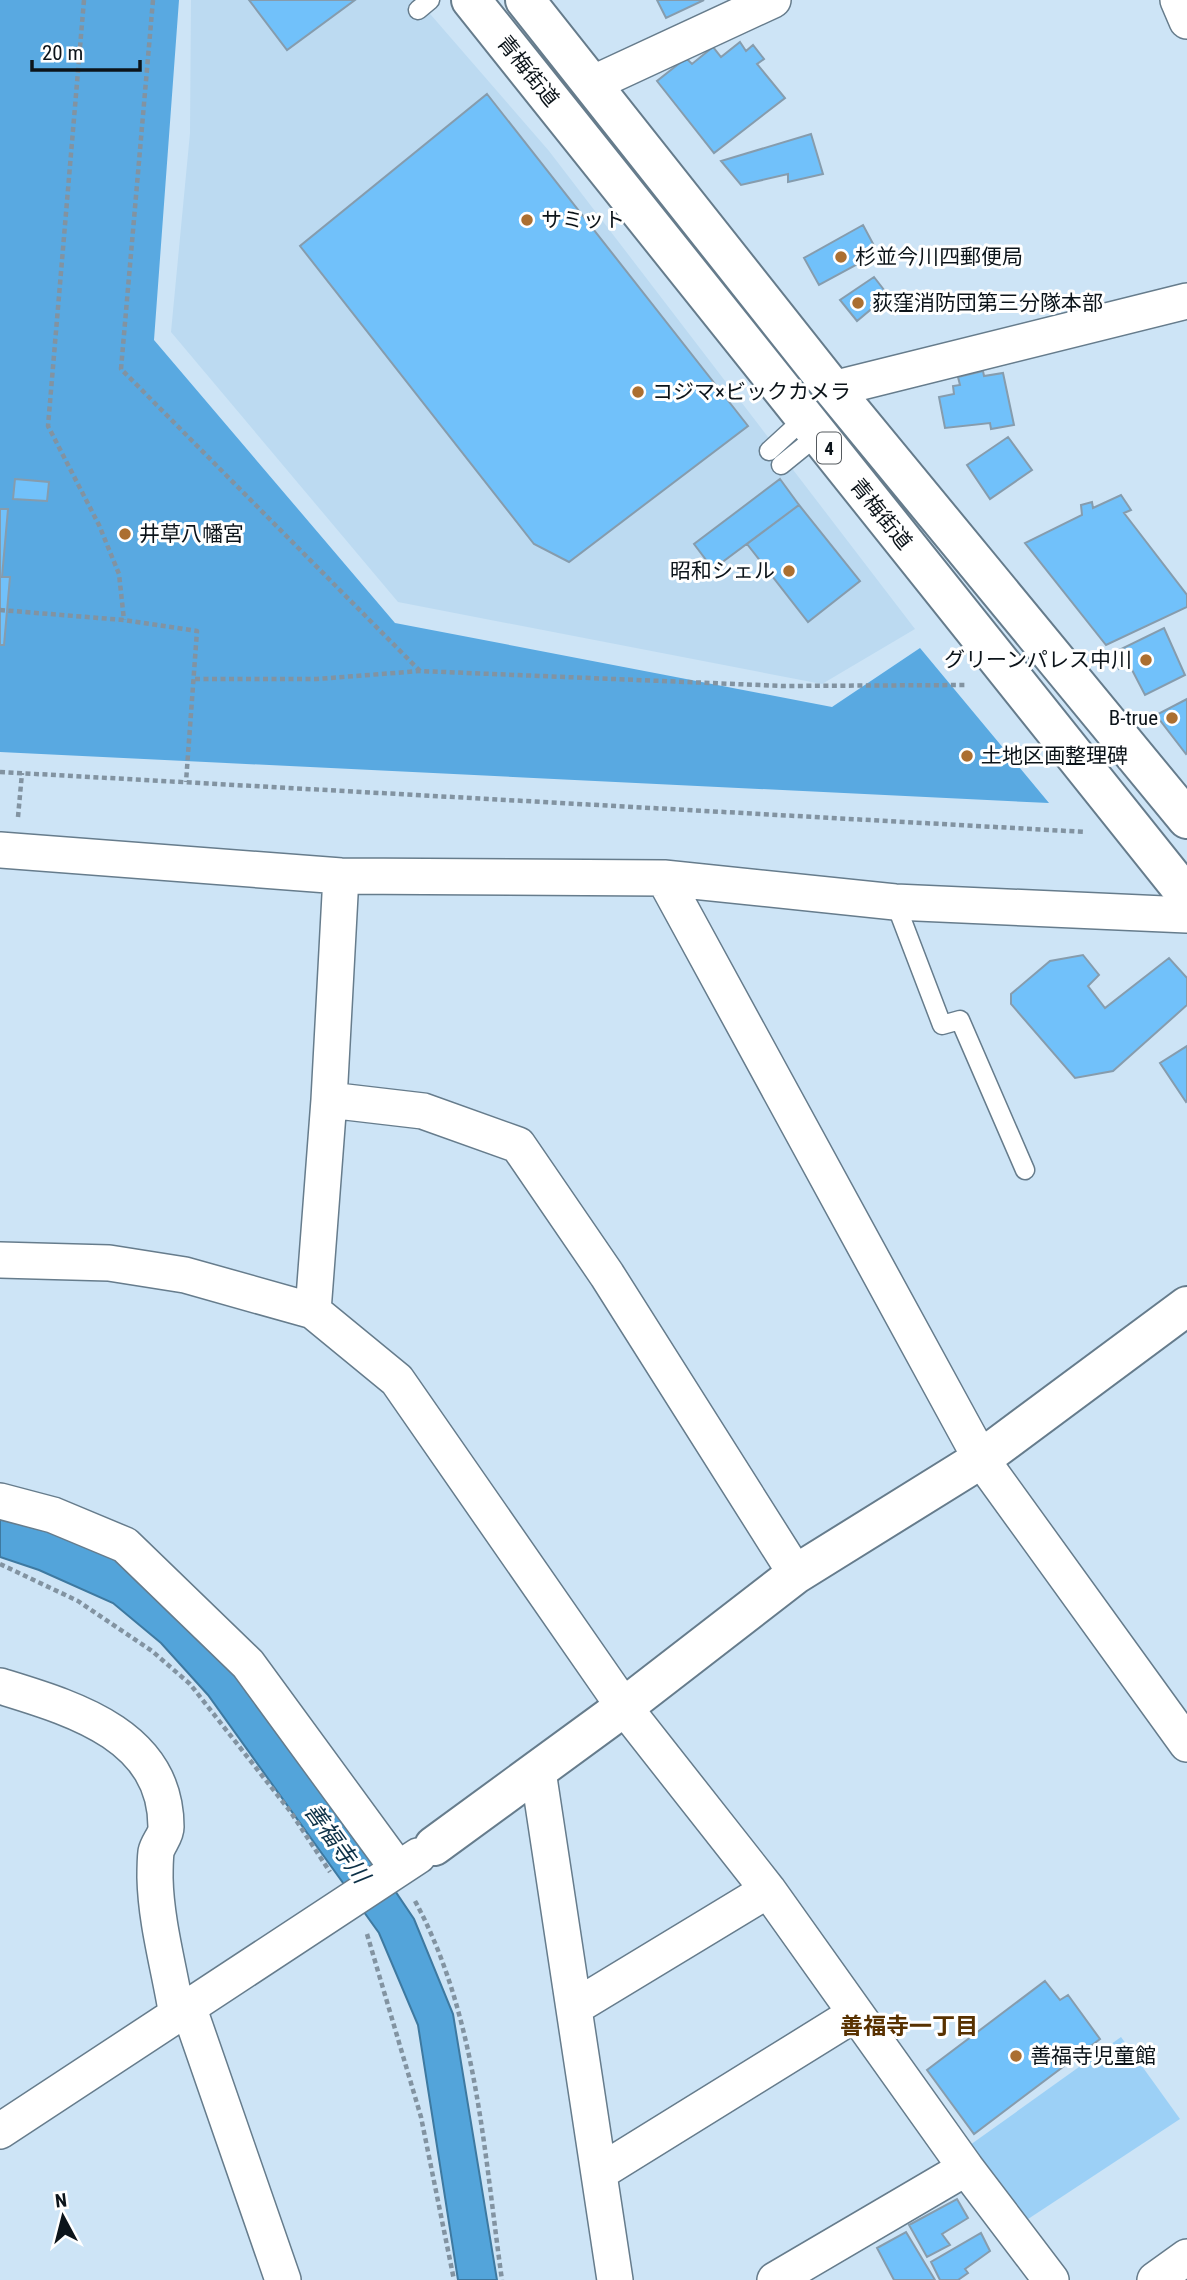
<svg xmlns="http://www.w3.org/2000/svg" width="1187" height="2280" viewBox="0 0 1187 2280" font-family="'Roboto Condensed','Noto Sans JP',sans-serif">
<rect width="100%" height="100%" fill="#cde4f6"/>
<path fill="#bcdaf1" d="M191 0H418L549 151 915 629 822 684 398 602 171 332 190 133Z"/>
<path fill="#9cd0f6" d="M1121 2037 1180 2119 1022 2223 970 2145Z"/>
<path fill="#59a9e1" d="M0 0H179L154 340 395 623 832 707 920 648 1049 803 0 752Z"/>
<path fill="#53a4da" stroke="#3e79a0" stroke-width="2" d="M0 1511 130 1560 240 1661 414 1919 453 2014 497 2280H458L418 2025 379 1933 208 1695 161 1643 113 1603 39 1570 0 1557Z"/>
<path fill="#71c1fa" stroke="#869cad" stroke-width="2" d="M249 0H355L287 50Z
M657 0H704L666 18Z
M740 42 746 51 753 45 764 59 757 64 785 98 714 153 657 81 686 58 692 64 713 47 721 57Z
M487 94 748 426 569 562 534 544 300 246Z
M811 134 823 174 788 182V174L741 185 721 161Z
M863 225 878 253 819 285 804 258Z
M874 277 888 295 857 321 840 300Z
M983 371 984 376 1003 373 1014 425 991 429 990 423 945 428 939 397 954 394 953 386 960 385 958 377Z
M1008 437 1032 470 990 499 967 465Z
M15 479 49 482 47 501 13 499Z
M780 479 799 505 713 569 694 544Z
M1121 495 1131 510 1124 513 1187 595V607L1106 645 1025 543 1082 515 1081 505 1092 502 1093 508Z
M799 505 860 581 808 622 747 544Z
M0 509H8L2 577H0Z
M0 577H10L4 645H0Z
M1164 628 1185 675 1145 695 1130 666 1119 669 1111 654Z
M1187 699V753L1186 754 1156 715Z
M1083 955 1099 975 1088 986 1105 1008 1169 958 1187 978V1005L1113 1071 1075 1078 1011 1004V994L1050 961Z
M1187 1046V1101L1186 1102 1160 1063Z
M1045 1981 1060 2000 1068 1995 1100 2039 974 2134 927 2070Z
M957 2199 968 2218 942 2234 950 2245 927 2257 909 2225Z
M906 2232 935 2280H894L877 2248Z
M981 2233 990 2251 965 2269 968 2273 958 2280H940L931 2262Z"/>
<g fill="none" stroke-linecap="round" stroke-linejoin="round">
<g stroke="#667c8c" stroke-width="21">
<path id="service" d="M418 10 430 0
M769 451 805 418
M781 465 818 435
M895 902 942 1025 960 1020 1025 1170"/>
</g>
<g stroke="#667c8c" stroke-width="38">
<path id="minor" d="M1178 0 1187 21
M594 83 773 0
M833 389 1187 301
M0 850 341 876 664 878 895 902 1187 915
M664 878 981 1459 1187 1744
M329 1100 423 1111 518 1145 607 1275 796 1574
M0 1260 109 1263 185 1275 313 1311 397 1380 624 1707 768 1890 966 2168 1051 2280
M313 1311 329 1100 341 876
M0 1501 53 1515 125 1545 248 1664 398 1869
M0 1686C71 1708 166 1734 166 1827 166 1836 158 1843 156 1852 155 1860 155 1870 155 1878 156 1924 170 1971 177 2016
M538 1771 615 2280
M575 2007 768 1890
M189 2009 283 2280
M0 2131 418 1856
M600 2172 855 2014
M775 2280 966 2168
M1155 2280 1187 2257"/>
</g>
<g stroke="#667c8c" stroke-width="42">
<path id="tertiary" d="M434 1846 624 1707 796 1574 981 1459 1187 1306"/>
</g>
<g stroke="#667c8c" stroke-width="42">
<path id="primary" d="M471 0 1187 896
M525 0 833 389 1187 819"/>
</g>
<path stroke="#8293a1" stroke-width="4.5" stroke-dasharray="5 3.5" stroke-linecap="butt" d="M84 0 48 426 99 525 119 574 124 620
M153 0 121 369 420 671
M0 610 124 620 197 631 186 782
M195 679H317L420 671 783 686 967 685
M0 772 1086 832
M18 817 22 773
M0 1564 78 1601 152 1651 190 1684 290 1811 330 1872
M415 1901C477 2015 484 2154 502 2280
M367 1934 421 2117 454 2280"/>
<use href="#service" stroke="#fff" stroke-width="18"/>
<use href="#minor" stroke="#fff" stroke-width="35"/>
<use href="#tertiary" stroke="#fff" stroke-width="38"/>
<use href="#primary" stroke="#fff" stroke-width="38"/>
</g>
<g fill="#ab6f31" stroke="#fff" stroke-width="2.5">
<circle cx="527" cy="220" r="7"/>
<circle cx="841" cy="257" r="7"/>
<circle cx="858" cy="303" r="7"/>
<circle cx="638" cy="392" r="7"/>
<circle cx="125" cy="534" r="7"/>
<circle cx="789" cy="571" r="7"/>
<circle cx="1146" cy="660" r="7"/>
<circle cx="1172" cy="718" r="7"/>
<circle cx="967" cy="756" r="7"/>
<circle cx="1016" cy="2056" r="7"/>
</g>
<g text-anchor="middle" stroke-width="6" stroke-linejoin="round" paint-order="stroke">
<rect fill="#fff" stroke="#555a5f" stroke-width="2" x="817" y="432.5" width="24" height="31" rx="5"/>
<g font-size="19" font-weight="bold" fill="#0c141a">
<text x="829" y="455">4</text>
</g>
<g font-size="21" fill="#0c141a" stroke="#fff">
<text transform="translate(528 71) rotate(51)" y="7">青梅街道</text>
<text transform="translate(881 514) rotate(51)" y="7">青梅街道</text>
</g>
<g font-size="21" fill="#0c141a" stroke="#fff" text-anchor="start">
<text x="541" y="227">サミット</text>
<text x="855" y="264">杉並今川四郵便局</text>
<text x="872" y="310">荻窪消防団第三分隊本部</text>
<text x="652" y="399">コジマ×ビックカメラ</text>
<text x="139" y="541">井草八幡宮</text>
<text x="775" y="578" text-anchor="end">昭和シェル</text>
<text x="1132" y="667" text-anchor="end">グリーンパレス中川</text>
<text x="1158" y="725" text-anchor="end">B-true</text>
<text x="981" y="763">土地区画整理碑</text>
<text x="1030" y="2063">善福寺児童館</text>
</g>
<g font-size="23" font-style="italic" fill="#0d3147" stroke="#fff">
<text transform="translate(337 1843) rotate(54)" y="8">善福寺川</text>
</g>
<g font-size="23" font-weight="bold" fill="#583100" stroke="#fff">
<text x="909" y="2034">善福寺一丁目</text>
</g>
</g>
<g transform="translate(63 2217) rotate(353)" stroke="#ffffff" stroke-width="5" paint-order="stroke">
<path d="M0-5L12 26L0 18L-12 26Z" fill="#0c141a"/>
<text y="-10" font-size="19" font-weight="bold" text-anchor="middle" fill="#0c141a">N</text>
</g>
<path d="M32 60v10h108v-10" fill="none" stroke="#0c141a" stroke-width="3.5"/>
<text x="42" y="60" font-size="21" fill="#0c141a" stroke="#ffffff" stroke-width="5" paint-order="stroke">20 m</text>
</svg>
